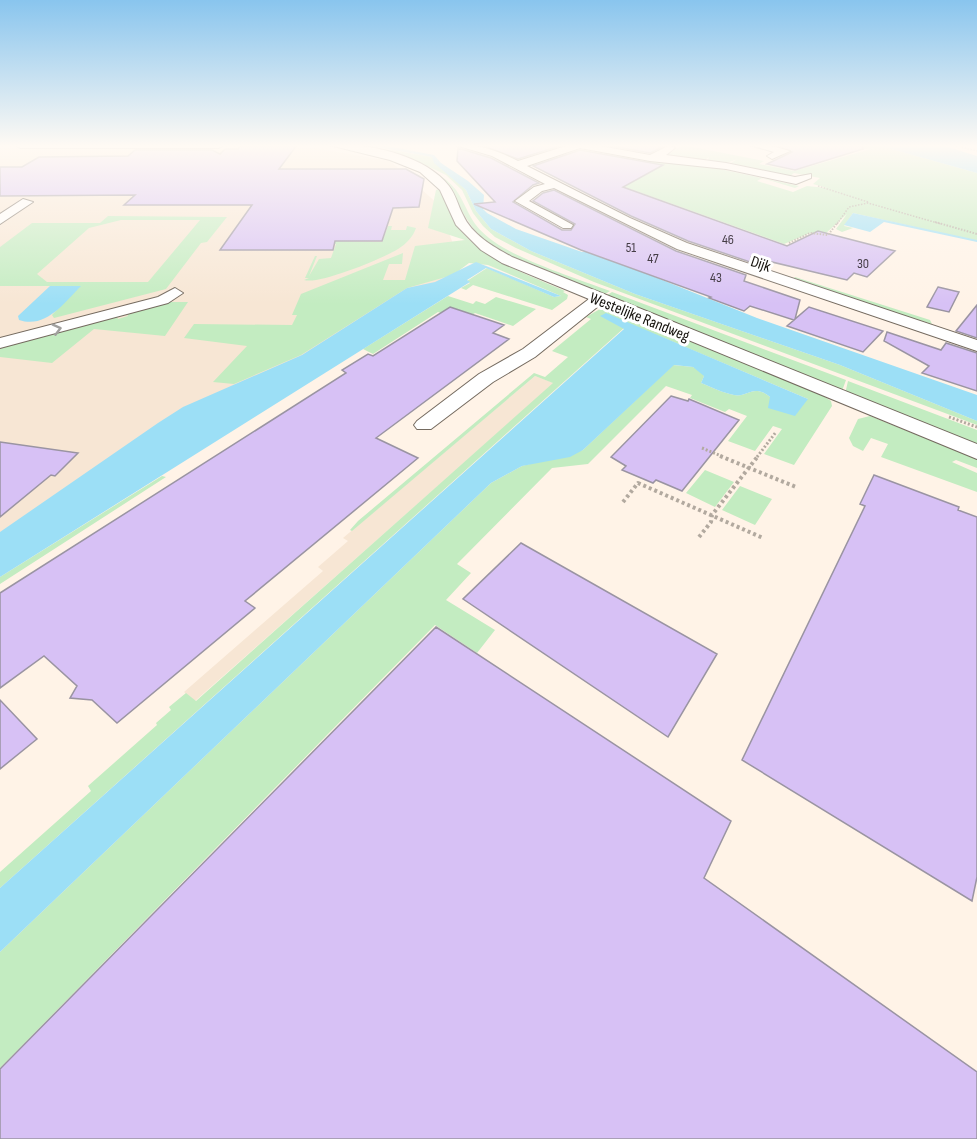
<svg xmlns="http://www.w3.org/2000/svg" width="977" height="1139" viewBox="0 0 977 1139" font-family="'Sofia Sans Condensed',sans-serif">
<rect width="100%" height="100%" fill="#fff3e7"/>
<path fill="#f7e6d4" d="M0 145H297L390 161 439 205 453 244 457 285 0 555Z
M535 376 554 383 195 701 184 692 323 571 318 567 348 541 343 538Z"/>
<path fill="#c3ecc1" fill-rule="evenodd" d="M344 145C375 145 437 164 456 190 469 209 468 221 489 238 515 259 578 279 610 291L602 296C566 282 524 270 493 247 466 228 462 205 443 182 433 170 361 148 344 145Z
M361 145 432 157 466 190 476 211 491 229 531 251 635 294 840 365 977 421V425L594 282 516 248 495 237 483 226 473 213 462 190 446 175 413 159Z
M683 145 764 161 759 164 794 171 874 148 858 150 842 146 877 145 977 173V241L853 213 844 226 853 228 842 232 836 229 847 214 825 234 810 233 784 244 622 186 647 161 722 167 720 169 799 186 795 188 762 178 757 181 793 192 807 186 827 188 813 184 820 178 794 173 790 176 731 163 737 159 727 163 708 160 709 157 705 160 665 156Z
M440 189C446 201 450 216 458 227 482 260 530 275 565 291L563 292 568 295 567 299 552 310 473 285 466 290 461 288 470 283 467 281 487 268 554 297 561 296 488 265 469 263 453 275 407 288 301 355 234 384 213 382 247 346 184 338 194 324 292 325 297 315H292L301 294 403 253 402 264H389L383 280H405L415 246 465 240 428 228 436 190Z
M108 216 227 217 207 242 201 243 166 289 54 318 52 315 80 286H0V247L32 223H100ZM121 220H200L148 282H47L37 274 89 228Z
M388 226H392L391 230H406L407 226 416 228C413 237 406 244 398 249 384 258 319 285 304 280L309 278H305L315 256H317L309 276 319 259 331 258 336 244H332L334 241 382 242Z
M795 277 930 320 932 324 791 281Z
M612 292 846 380 842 391 604 297Z
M448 296 473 304 476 301 485 304 496 297 536 309 513 326 475 313 463 321 438 312 373 354 363 349Z
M163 302H188L165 336 94 329 52 363 0 357V348L116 315 118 319 128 316 126 312Z
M608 308 822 395 831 401 832 406 794 465 764 454 782 429 773 426 755 451 728 441 747 416 729 409 725 412 690 398 692 395 666 386 588 464 552 468 457 564 471 573 446 600 495 630 477 653 435 625 0 1068V952L491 483 522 466 583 450 673 365 693 367 702 372 704 376 701 383C711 387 723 393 734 395 747 398 753 383 770 397L771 402 808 399 664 338 601 316 624 328 0 888V872L91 791 88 786 157 725 156 723 171 710 169 707 186 693 196 701 553 383 535 376 352 531 350 530 358 521 534 373 545 377 568 357 552 351 591 319 586 317 600 309Z
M848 381 977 430V447L845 394Z
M870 416 977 459V468L956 460 952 462 977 473V492L881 457 888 444 871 438 863 451 853 446 849 438 858 419Z
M705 470 734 482 715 507 686 493Z
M162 476 166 477 0 584V577Z
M740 486 772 499 755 525 722 510Z"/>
<path fill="#9cdff6" d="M367 145H382L434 155 441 163 468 181 484 195 483 209 487 213 516 229 582 252 590 251 757 318 977 395V421L840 365 635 294 531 251 491 229 476 211 466 190 434 163 432 157Z
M877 145H941L977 156V173Z
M853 213 977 240V242L884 222 870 232 844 225Z
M476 262 561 296 554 297 486 268 467 280 470 282 0 577V532L158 423 183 407 302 355 407 288 435 282Z
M50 286H81C64 303 46 329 19 320L18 316Z
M606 313 808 399 795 416 768 408 770 397C753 383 747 398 734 395 723 393 711 387 701 383L704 376 693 367 674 365 583 450 570 457 522 466 491 483 0 952V888L624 329 600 316Z"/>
<path fill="#d7c1f5" stroke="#9a94a2" stroke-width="1.5" d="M241 145H297L279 169H406L424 179 419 207 393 208 382 241H335L333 250H220L252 205H124L135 195 0 196V167H22L39 157 128 156 135 150H212L220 154 225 149H238Z
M481 145H563L518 159Z
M606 145H666L650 153Z
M775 145H862L863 149 795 170 767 164 792 152Z
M458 148 491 158 539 183 533 185 513 202 562 230H571L575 224 533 201 543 193 554 190 676 251 746 275 744 281 800 300 795 319 809 307 883 331 863 352 787 326 794 320 750 306 744 311 709 298 711 297 581 250 474 204 495 202 457 161Z
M580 150 663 165 623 187 787 246 818 231 895 251 867 277 854 273 847 280 751 257 750 262 688 241 631 216 533 166Z
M938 287 959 292 949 312 927 307Z
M977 305V338L956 331Z
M450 307 504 325 493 333 509 339 376 438 418 458 245 601 255 608 117 723 92 700 70 698 77 686 44 656 0 688V593L346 373 342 370 368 354 373 356Z
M887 332 941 350 946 343 977 353V391L922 373 929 366 884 341Z
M671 396 688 401 689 399 739 420 682 491 656 480 653 483 622 470 626 466 611 457Z
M0 442 78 453 55 476 51 475 0 517Z
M874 475 959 507 958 510 977 517V877L972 901 742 760 865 506 860 504Z
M521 543 717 654 668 737 463 599Z
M436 627 731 821 704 878 977 1072V1139H0V1069Z
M0 700 37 739 0 769Z"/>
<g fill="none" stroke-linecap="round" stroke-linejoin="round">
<g stroke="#746a5f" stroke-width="2">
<path id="minor" d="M15 145H224L219 148H20Z
M329 145C366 142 425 155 449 186 456 195 458 206 463 215 472 235 494 247 512 257L977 444V459L601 304 535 357 493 382 431 429H417L414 425 417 421 479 374 523 349 589 299 502 263 481 250 456 225 440 190 420 172 390 160Z
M455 145C478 143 498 151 518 161L569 145H595L650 155 670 145 675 148 666 155 726 163 795 177 811 174V178L796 184 726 169 650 161 580 148 527 166 630 218 687 243 977 340V351L677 249 554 188 542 191 529 201 573 225 571 228H563L515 201 534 187 545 184 492 156Z
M750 145H768L790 151 772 159 767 156 774 152Z
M23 199 33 202 0 224V214Z
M175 288 183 293 168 303 0 348V338L158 297Z"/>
</g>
<path stroke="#b2a99f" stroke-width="1.5" stroke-dasharray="1.5 1.5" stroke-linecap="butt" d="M953 145 977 151
M818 186 868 202
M837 224 849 207 868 203 941 224"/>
<path stroke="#b2a99f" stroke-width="2" stroke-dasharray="1.5 1.5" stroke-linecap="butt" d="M935 222 977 234
M789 243 810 233 828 235 838 222"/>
<path stroke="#b2a99f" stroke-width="3" stroke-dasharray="2 2" stroke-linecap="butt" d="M949 417 977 427
M702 448 724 457
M757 457 776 432"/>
<path stroke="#b2a99f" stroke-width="4" stroke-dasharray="3 3" stroke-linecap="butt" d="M720 456 796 487
M623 502 638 483 763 538
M699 537 711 522 712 515 758 456"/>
<use href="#minor" fill="#fff" fill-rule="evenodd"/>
</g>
<defs><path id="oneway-chevron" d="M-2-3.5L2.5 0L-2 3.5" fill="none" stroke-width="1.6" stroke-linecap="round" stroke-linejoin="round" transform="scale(1.5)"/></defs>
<use stroke="#a1a09e" href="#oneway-chevron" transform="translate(57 329) rotate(-15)"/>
<linearGradient id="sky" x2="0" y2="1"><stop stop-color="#89c5ee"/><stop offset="0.48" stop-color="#fffaf4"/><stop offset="1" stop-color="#fffaf4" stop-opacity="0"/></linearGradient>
<rect width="977" height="304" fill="url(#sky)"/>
<g text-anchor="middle" stroke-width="6" stroke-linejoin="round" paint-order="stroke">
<g font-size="14" fill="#453d46">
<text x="728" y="244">46</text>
<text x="631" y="252">51</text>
<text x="653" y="263">47</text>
<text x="863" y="268">30</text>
<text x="716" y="282">43</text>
</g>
<g font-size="16" fill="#14110c" stroke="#fff">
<text transform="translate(761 263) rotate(19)" y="6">Dijk</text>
<text transform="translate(640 316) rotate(22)" y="6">Westelijke Randweg</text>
</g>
</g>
</svg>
